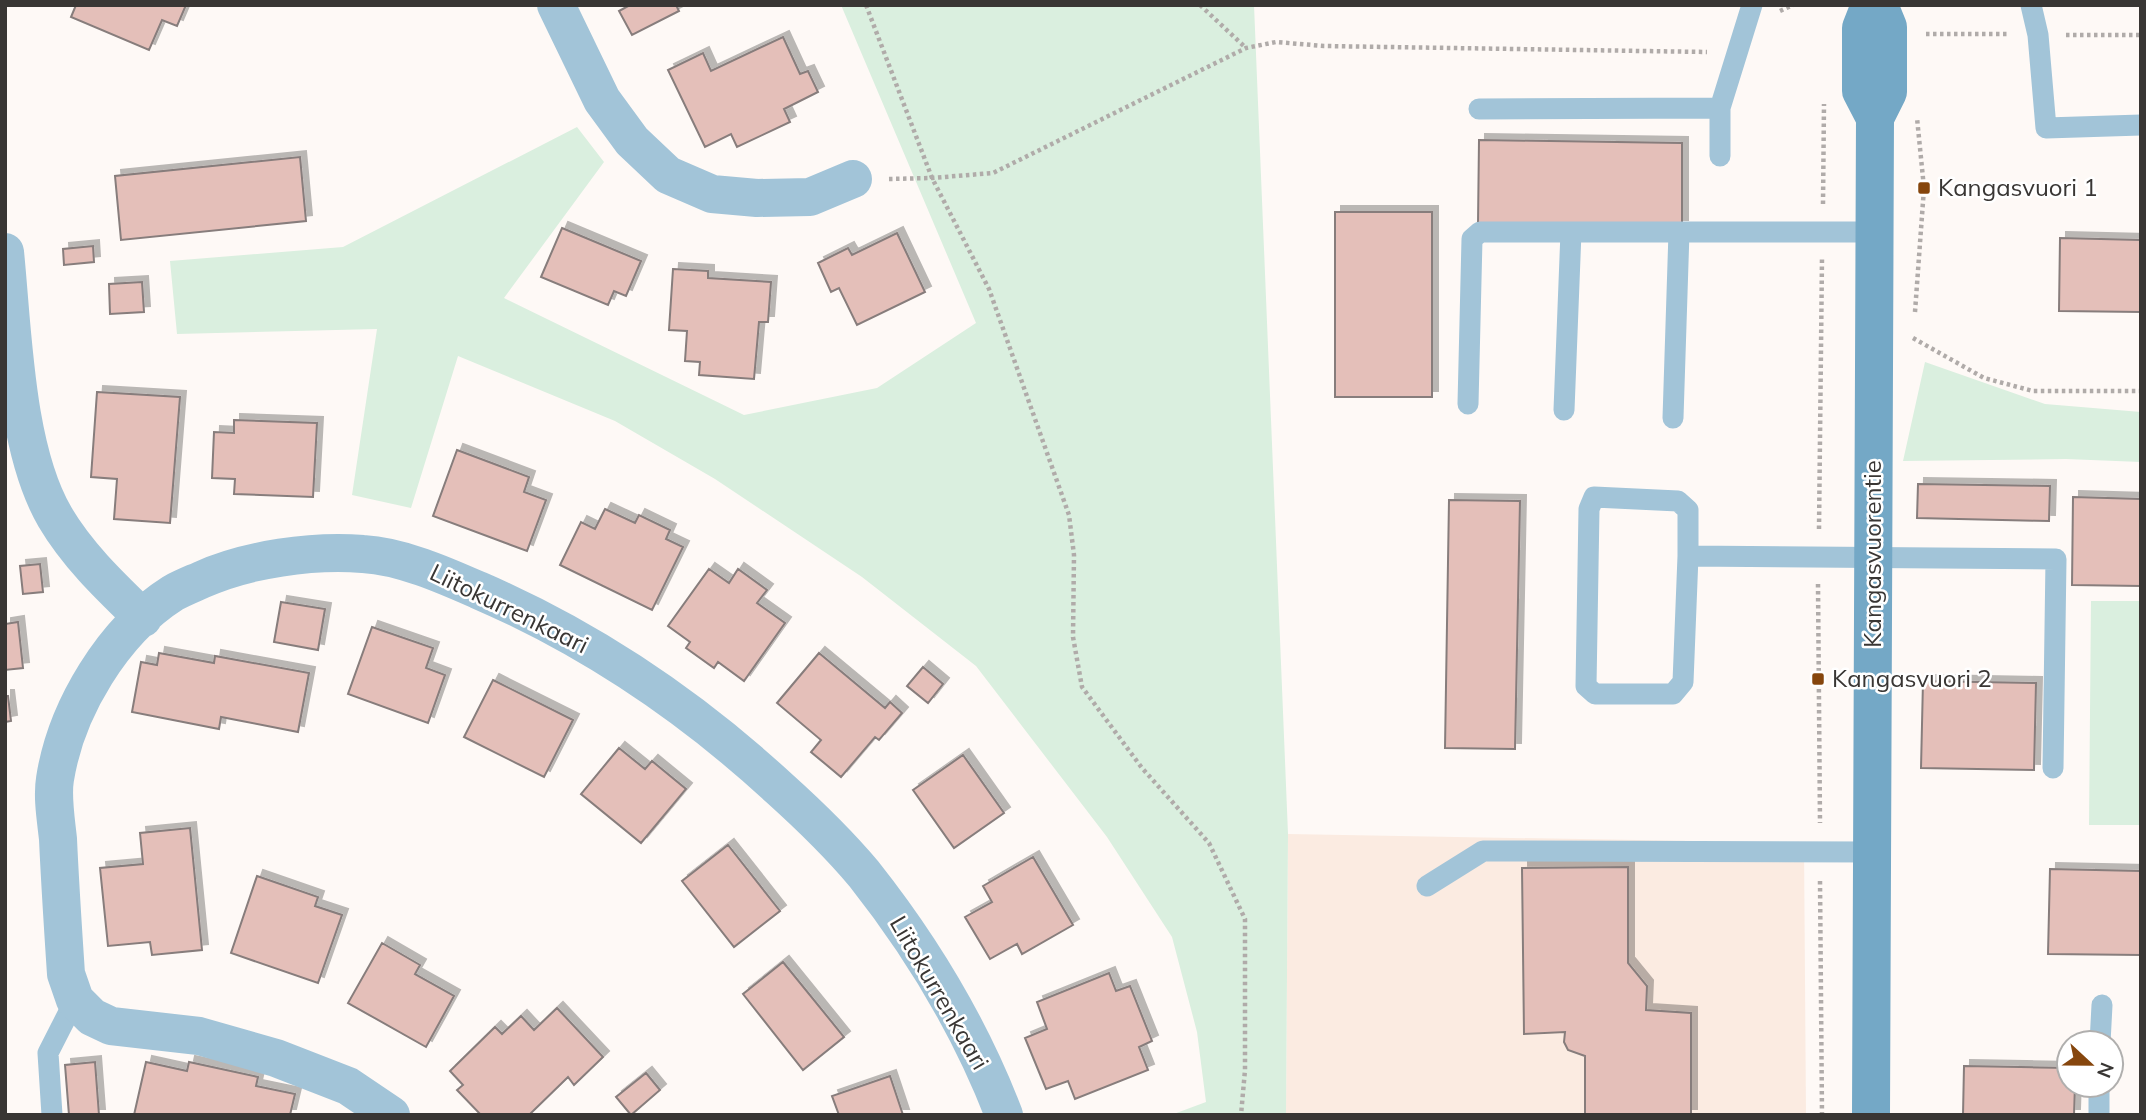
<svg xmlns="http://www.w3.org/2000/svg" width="2146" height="1120" viewBox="0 0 2146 1120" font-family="Mulish,sans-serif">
<defs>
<filter id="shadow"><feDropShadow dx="6" dy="-6" stdDeviation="0" flood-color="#0004"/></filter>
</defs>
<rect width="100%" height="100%" fill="#fef9f6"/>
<path fill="#fbebe1" d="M1288 834 1804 843 1806 1115H1286Z"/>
<path fill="#daefdf" d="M841 5H1254L1288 834 1286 1115H1171L1206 1102 1197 1032 1172 937 1107 837 976 666 862 577 715 479 615 421 458 356 411 508 352 495 377 329 177 334 170 261 343 247 577 127 604 162 504 298 744 415 877 388 976 323Z
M1925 362 2045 404 2141 412V462L2066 459 1903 461Z
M2091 601H2141V825H2089Z"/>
<path fill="#e4bfb9" stroke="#877d7c" stroke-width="2" filter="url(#shadow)" d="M76 5H186L177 26 162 20 149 50 71 17Z
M630 5H676L679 11 632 35 619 11Z
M783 37 800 74 808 71 818 92 784 109 790 122 737 147 731 134 705 147 668 70 703 53 711 71Z
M1479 140 1682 143V226L1478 224Z
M300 157 306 221 121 240 115 176Z
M1335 212H1432V397H1335Z
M562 228 641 261 626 296 614 291 608 305 541 277Z
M897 233 925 292 857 325 839 288 831 292 818 263 848 248 852 255Z
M2060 238 2141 240V312L2059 311Z
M93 246 94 262 64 265 63 249Z
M673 269 708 271V278L771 282 768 322H759L754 379 699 375 700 362 685 361 687 331 669 330Z
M142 282 144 312 110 314 109 284Z
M97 392 180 397 170 523 114 519 117 479 91 477Z
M234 420 317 423 313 497 234 494 235 479 212 478 214 432 234 433Z
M457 450 529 477 524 492 546 500 527 551 433 516Z
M1918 484 2050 486 2049 521 1917 518Z
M2073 497 2141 499V586L2072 585Z
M1449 500 1520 501 1515 749 1445 748Z
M605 509 635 523 639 515 670 530 666 539 683 547 652 610 560 565 581 522 595 529Z
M40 564 43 592 23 594 20 566Z
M709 569 729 583 738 569 767 590 757 603 785 623 744 681 718 662 714 668 686 648 690 642 668 626Z
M281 602 325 609 318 650 274 642Z
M18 622 23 668 5 670V624Z
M372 627 433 648 426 668 445 675 428 723 348 694Z
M159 653 214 663 215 656 309 673 298 732 221 717 219 729 132 712 141 662 157 665Z
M819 653 885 708 890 702 902 713 879 740 875 737 841 777 811 752 821 740 777 703Z
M923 667 943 684 928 703 907 686Z
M493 680 573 720 544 777 464 737Z
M1923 681 2036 683 2034 770 1921 768Z
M5 696H8L11 721 5 722Z
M619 748 645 769 652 761 686 789 641 843 581 794Z
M963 755 1004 813 954 848 913 790Z
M190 828 202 950 152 955 150 942 108 946 100 868 143 864 140 833Z
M728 845 780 911 734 947 682 881Z
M1033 857 1073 925 1022 954 1017 944 990 959 965 917 992 902 983 886Z
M1628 867V963L1647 986 1646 1010 1691 1013V1115H1585V1056L1568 1050 1564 1042 1565 1032 1524 1034 1522 868Z
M2050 869 2141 871V955L2048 954Z
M257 876 318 897 315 906 342 915 318 983 231 953Z
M382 943 420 965 415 974 454 996 426 1047 348 1003Z
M783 962 844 1037 803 1070 743 994Z
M1109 973 1116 991 1130 986 1152 1041 1139 1047 1148 1070 1075 1099 1068 1081 1046 1089 1025 1038 1047 1029 1037 1002Z
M557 1008 603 1057 574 1085 568 1077 529 1115H481L457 1090 463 1085 450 1071 495 1027 502 1034 521 1016 534 1030Z
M95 1062 99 1115H69L65 1065Z
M146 1062 187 1071 189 1062 258 1077 256 1086 295 1094 290 1115H134Z
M1964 1066 2069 1068V1085H2075L2074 1115H1963Z
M646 1073 660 1090 631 1115 616 1097Z
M890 1076 903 1115H839L832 1096Z"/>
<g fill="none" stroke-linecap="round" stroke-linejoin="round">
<path stroke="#b0aba9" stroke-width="4.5" stroke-dasharray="3.5 3.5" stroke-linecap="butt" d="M866 5 932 178 989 289 1069 515 1074 555 1073 637 1082 687 1142 768 1209 843 1245 919V1070L1241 1115
M1200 5 1246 48
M1780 11 1793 5
M1926 34H2008
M2066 35H2141
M889 179 932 178 993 173 1246 48 1276 42 1324 46 1707 52
M1823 204 1824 104
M1915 312 1924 188 1917 118
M1913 338 1984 378 2033 391H2141
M1819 529 1822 258
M1818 584 1820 823
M1820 881 1822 1115"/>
<path stroke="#a2c4d8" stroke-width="21" d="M2031 5 2038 35 2046 128 2141 125
M1720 108V156
M1479 109 1720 108 1752 5
M1468 404 1472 239 1480 232H1874
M1564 410 1571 232
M1673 418 1679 232
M1688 556V510L1678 501 1594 497 1589 509 1586 686 1595 694H1673L1683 682 1688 556 2056 559 2053 768
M1427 886 1483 851 1872 852
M2100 1043 2102 1005
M52 1115 48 1053 75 1000
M2099 1115V1085"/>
<path stroke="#a2c4d8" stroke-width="38" d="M556 5 602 100 632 141 668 175 712 194 757 198 810 197 853 179
M5 252C13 331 15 449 55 517 78 556 111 587 143 618
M391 1115 348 1086 276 1058 199 1036 111 1026 92 1017 75 1000 66 974C63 929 60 884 58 839 56 820 52 797 55 779 66 709 113 631 173 593 182 588 192 584 201 580 247 559 313 550 363 554 401 556 444 575 478 590 589 638 690 706 779 788 809 815 838 843 864 874 921 946 971 1029 1004 1115"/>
<path stroke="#74a8c6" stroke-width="38" d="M1870 5 1861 28V91L1875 118
M1871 1115 1875 118 1888 92V27L1879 5"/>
</g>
<g fill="#86460d" stroke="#fff" stroke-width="2.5">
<rect x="1917" y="181" width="14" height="14" rx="3.5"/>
<rect x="1811" y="672" width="14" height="14" rx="3.5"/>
</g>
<g text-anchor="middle" stroke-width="5" stroke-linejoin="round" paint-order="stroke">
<g font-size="24" fill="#393634" stroke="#fff" text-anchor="start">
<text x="1938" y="196">Kangasvuori 1</text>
<text x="1832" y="687">Kangasvuori 2</text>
</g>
<g font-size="24" fill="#393634" stroke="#fff">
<text transform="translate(1873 554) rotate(-90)" y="8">Kangasvuorentie</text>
<text transform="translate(509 609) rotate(26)" y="8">Liitokurrenkaari</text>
<text transform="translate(939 993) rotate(60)" y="8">Liitokurrenkaari</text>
</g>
</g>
<rect width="2146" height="1120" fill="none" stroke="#393634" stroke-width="14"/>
<g transform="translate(2090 1064) rotate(112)"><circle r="33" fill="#ffffff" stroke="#b0afae" stroke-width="2"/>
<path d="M0-5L12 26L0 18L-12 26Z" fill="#86460d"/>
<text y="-10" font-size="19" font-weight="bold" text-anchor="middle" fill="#393634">N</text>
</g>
</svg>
